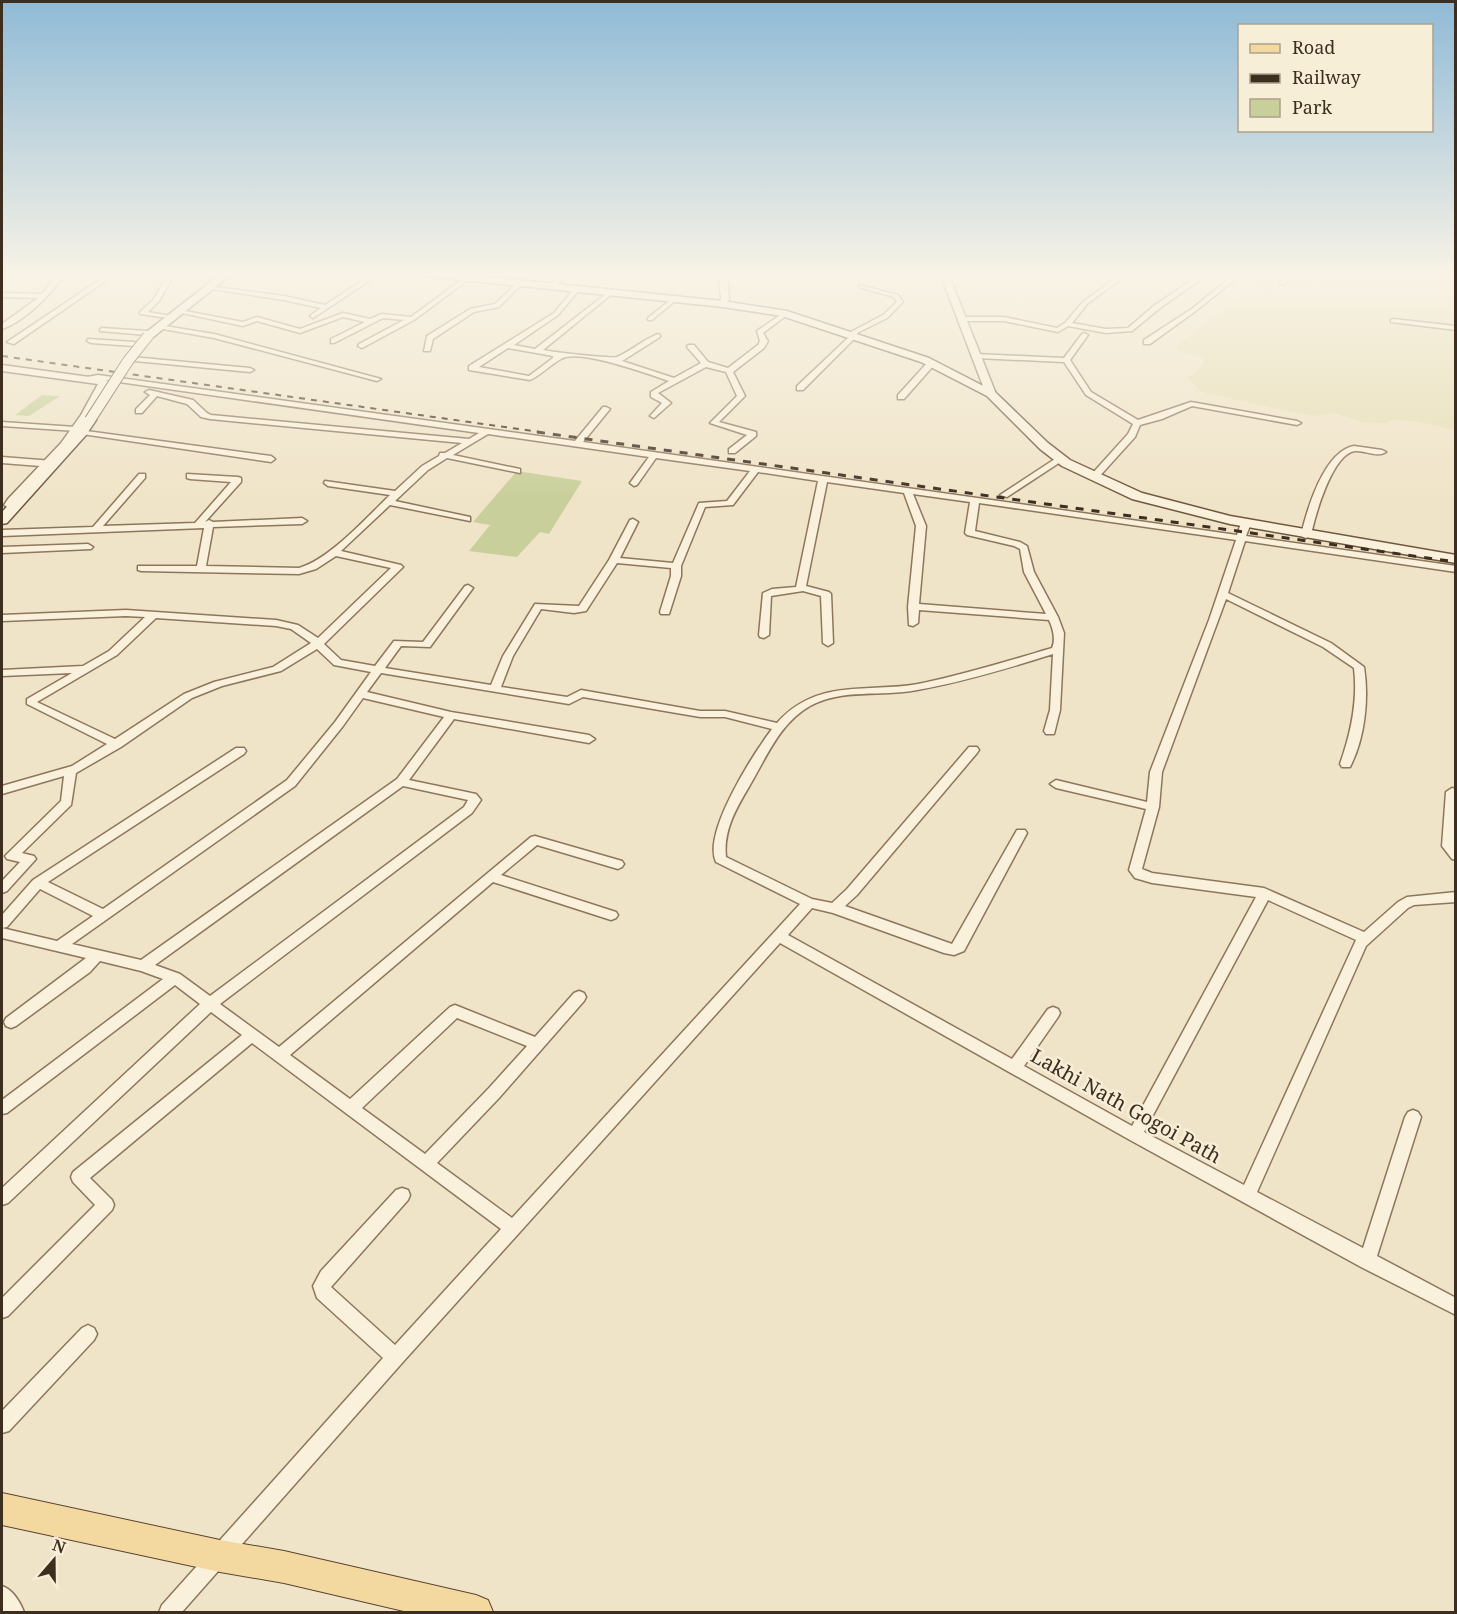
<svg xmlns="http://www.w3.org/2000/svg" width="1457" height="1614" viewBox="0 0 1457 1614" font-family="'Noto Serif',serif">
<rect width="100%" height="100%" fill="#f0e4c8"/>
<path fill="#e6deb5" d="M1334 273H1369L1396 280 1406 278 1407 273 1449 274 1455 323 1446 329 1455 333V430L1414 421 1392 420 1386 423 1363 422 1334 413 1312 416 1205 393 1198 389 1187 377 1194 375 1204 362V358L1177 350 1179 343 1271 275 1318 286Z"/>
<path fill="#c9cf9b" d="M42 395 60 396 29 416 15 415Z
M517 471 582 481 549 534 540 532 517 557 469 551 490 525 473 522Z"/>
<g fill="none" stroke-linecap="round" stroke-linejoin="round">
<g stroke="#8d765c" stroke-width="3">
<path id="minor" d="M3 273H10L2 279Z
M59 273H65C52 294 25 321 2 329V324L38 298 2 297V293L42 294Z
M110 273H117L14 344 7 342Z
M161 273H167L171 280 159 301 148 312 171 316 168 318 140 314V312L154 299 165 280Z
M374 273H381L313 318 310 316 311 315 321 308 284 300 212 289 215 287 284 296 325 305Z
M565 273H572L553 287H549V285Z
M1122 273H1129L1087 304 1072 323 1106 329 1128 328 1155 305 1203 273H1210L1160 308 1132 331 1106 333 1068 326 1058 332 1004 321H963L960 319 963 317H1004L1057 328 1065 323 1083 302Z
M1236 273H1243L1197 310 1150 344H1144V340L1193 308Z
M1289 273H1296L1284 284H1280V282Z
M467 276 469 277V279L414 320 362 348 358 346 359 344 404 320 383 318 334 343H331V339L365 322 343 317 300 333 257 321 243 326 182 313 185 311 243 322 257 317 300 329 343 313 370 319 382 314 411 317Z
M518 282 523 283 499 307 474 312 433 339 430 351H424L427 336 470 309 495 304Z
M859 285 898 295 903 302 887 318 857 333V336L803 390H797V386L850 336 847 334 849 333 883 315 897 302 894 297 859 287Z
M575 288 580 289 558 315 514 345 535 349 611 290 614 292 613 293 543 350C551 352 613 359 617 357 631 351 643 340 658 334L660 335V337L622 361 674 378 701 363 687 347 688 345H694L708 362 728 368 758 345 760 341 757 331 783 313H787V315L763 333 768 341 764 348 733 372 745 396 719 422 756 432V436L735 453H729V449L747 435 710 423 737 396 726 372 706 367 658 393 671 403 654 418 650 416 662 403 651 397V392L669 381C648 374 578 348 561 359 550 365 541 375 530 380L469 370V366L554 313ZM508 348 553 356V358L529 376 479 367Z
M674 297 676 298V300L652 320H648V318Z
M1393 319 1456 326V330L1391 322V320Z
M165 326 214 334 381 379 377 381 214 338 163 329V327Z
M102 328 147 331 151 333 147 335 100 331V329Z
M1084 333 1088 335 1070 360 1091 392 1138 420 1191 402 1297 421 1301 423 1297 425 1192 406 1162 419 1140 425 1135 437 1097 479H1091V475L1128 434 1133 424 1086 395 1064 362 977 358 973 356 977 354 1064 358 1082 334Z
M88 339 134 342 138 344 134 346 91 343 87 341Z
M132 357 250 368 254 370 250 372 135 361H132Z
M928 362 935 364 904 399H898V395Z
M98 375 575 441 603 407H606L610 409 583 442 1237 535 1241 523 1246 520 1251 523 1246 536 1456 566V572L1245 541 1228 593 1331 643 1364 667C1369 698 1365 738 1350 767H1342L1340 764C1351 733 1358 701 1354 668L1323 647 1226 599 1162 772 1159 807 1142 869 1152 873 1264 888 1364 932 1398 902 1407 897 1456 892V902L1414 905 1408 908 1366 946 1257 1192 1363 1248 1405 1117 1408 1112 1413 1110 1418 1112 1421 1117 1377 1256 1456 1298V1315L1361 1267 1130 1140 780 943 402 1363 182 1612H159L162 1605 383 1358 317 1298 313 1286 321 1271 396 1190 402 1188 408 1190 410 1195 408 1200 331 1287 395 1345 501 1229 252 1043 90 1178 112 1200 114 1205 112 1210 8 1316 2 1318V1298L95 1205 73 1182 71 1177 73 1172 242 1035 211 1012 8 1203 2 1205V1188L200 1004 175 985 7 1113 2 1114V1100L163 979 141 971 100 961 90 972 16 1026 11 1028 6 1026 4 1022 6 1018 86 958 2 938V915L33 880 236 748H244L246 751 244 754 48 882 103 909 287 780 335 722 371 672 334 665 317 649 281 671 222 686 192 698 121 747 76 773 71 805 22 853 34 856 36 859 7 891 2 893V881L20 862 7 859 5 856 61 801 64 776 2 794V786L72 766 107 744 27 704V699L72 673 2 676V670L83 666 109 651 145 617 126 616 2 621V615L126 610 276 620 298 625 318 638 391 568 336 556 316 569 299 574 141 571 138 570V566H197L204 528 2 536V530L93 527 139 474H145V478L103 526 195 523 231 482 190 479 187 478V474L238 477 241 478V482L205 522 209 520 213 522 302 518 307 521 302 524 213 527 206 566 299 568C330 559 366 518 390 495L328 486 324 483 325 481 395 491 422 466 439 456 440 453H445L462 443 210 419 201 417 187 404 157 396 142 413H136V409L150 395 145 392 149 390 193 400 207 413 211 415 469 439 479 433 98 379 80 381 76 379ZM488 434 649 457 630 483 634 486 637 485 656 458 750 471 727 501 699 503 673 563 620 558 638 522 633 519 630 520 609 560 579 606 535 604 503 656 491 685 385 668 401 646 430 647 473 588 468 585 465 586 423 642 394 641 375 666 341 660 324 644 403 567 401 565 341 551 390 505 470 521V517L395 501 428 470 447 458 520 473V469L453 455ZM758 472 818 481 796 587 772 589 763 593 759 635 760 637 764 638 769 635 771 596 803 591 821 596 823 643 828 646 833 643 831 594 829 592 806 586 827 482 904 493 916 526 908 607 909 625 913 626 918 623 919 610 1049 620C1053 629 1056 639 1052 648 1008 661 963 675 918 684 866 693 817 678 777 723L725 711H700L581 690 567 697 501 687 513 656 541 609 574 613 586 611 617 563 671 568V576L660 612 661 614H669L681 576V566L705 507 733 505ZM913 494 970 502 965 533 967 535 1014 546 1020 549 1024 572 1046 614 919 604 926 526ZM979 503 1236 540 1209 620 1150 772 1147 802 1056 780 1050 784 1056 788 1146 809 1129 870 1135 878 1152 883 1256 897 1132 1126 1024 1066 1058 1017 1060 1013 1058 1009 1053 1007 1048 1009 1012 1059 788 935 812 908 833 913 944 953 954 955 964 951 1027 833 1025 830H1017L952 944 845 906 857 895 977 753 979 750 977 747H969L847 889 832 903 812 899 726 857C723 830 737 807 750 785 767 756 780 723 810 706 842 688 882 697 917 690 963 682 1009 668 1053 654L1050 710 1044 731 1046 734H1054L1060 710 1064 633 1058 617 1034 572 1027 546 1020 542 975 531ZM156 618 276 626 291 629 311 643 273 667 214 682 184 694 115 739 37 702 117 655ZM381 673 569 704 583 697 700 717H725L772 729C754 753 702 833 716 862L800 904 512 1218 437 1163 499 1098 584 1001 586 997 584 993 579 991 574 993 535 1037 455 1005 450 1007 350 1099 290 1055 493 882 611 920 616 918 618 915 616 912 501 875 537 845 618 869 622 867 624 864 622 861 535 836 531 837 279 1047 220 1004 472 813 481 800 476 794 409 780 454 719 589 743 595 739 589 735 451 712 367 692ZM363 698 444 717 397 779 141 960 72 944 295 786 343 726ZM403 786 468 800 464 807 210 996 180 974 155 965ZM40 889 93 916 57 941 2 928 7 927ZM1268 900 1356 940 1244 1185 1144 1132ZM457 1018 527 1046 489 1088 425 1154 362 1108Z
M2 422 76 427 80 429 76 431 2 426Z
M79 430 271 456 275 459 271 462 82 434H79Z
M1354 446 1382 450 1386 452C1377 458 1365 450 1355 451 1332 454 1315 516 1311 535L1306 538 1303 537 1301 535C1307 510 1324 451 1354 446Z
M2 457 53 461 57 464 53 467 2 463Z
M1058 457 1065 459 1007 497 1000 495Z
M88 544 93 547 91 549 2 553V547Z
M1452 788 1456 789V860L1452 859 1442 846 1446 792Z
M88 1325 94 1328 97 1334 94 1340 9 1431 2 1433V1411L82 1328Z
M2 1586C13 1590 20 1602 24 1612H2Z"/>
</g>
<g stroke="#8d765c" stroke-width="3">
<path id="tertiary" d="M719 273H727L729 299 726 306 723 307 719 304 721 299Z
M940 273H948L996 394 994 396 986 394Z
M2 365 104 379 109 382C91 417 69 451 40 478 30 487 18 497 16 509L12 510 4 505 8 499 61 443 81 415 98 384 2 371Z"/>
</g>
<g stroke="#6f573f" stroke-width="3">
<path id="secondary" d="M222 273H233L152 338H144V334Z
M417 273H448L723 301 787 311 929 358 995 392 1048 443 1070 460 1142 493 1230 516 1456 555V563L1230 524 1132 499 1062 466 1040 449 987 396 921 362 782 316 723 307 422 276Z
M90 416 96 420 86 435 7 523 2 524V512L78 430 86 417Z"/>
</g>
<g stroke="#5b4430" stroke-width="2">
<path id="primary" d="M2 1493 220 1540 284 1551 476 1595 488 1600 493 1612H408L284 1583 220 1572 2 1525Z"/>
</g>
<use href="#minor" fill="#faf1dc" fill-rule="evenodd"/>
<use href="#tertiary" fill="#faf1dc" fill-rule="evenodd"/>
<use href="#secondary" fill="#faf1dc" fill-rule="evenodd"/>
<use href="#primary" fill="#f3d9a0" fill-rule="evenodd"/>
<path stroke="#3d2e20" stroke-width="2" stroke-dasharray="6 6" stroke-linecap="butt" d="M2 356 547 433"/>
<path stroke="#3d2e20" stroke-width="3" stroke-dasharray="8 8" stroke-linecap="butt" d="M537 432 1456 562"/>
<g stroke="#6f573f" stroke-width="12" stroke-linecap="butt">
<path id="secondary-bridge" d="M90 420 128 361 148 336"/>
</g>
<use href="#secondary-bridge" stroke="#faf1dc" stroke-width="10"/>
</g>
<linearGradient id="sky" x2="0" y2="1"><stop stop-color="#8fbad6"/><stop offset="0.55" stop-color="#f8f3e6"/><stop offset="1" stop-color="#f8f3e6" stop-opacity="0"/></linearGradient>
<rect width="1457" height="499" fill="url(#sky)"/>
<g text-anchor="middle" stroke-width="5" stroke-linejoin="round" paint-order="stroke">
<g font-size="20" fill="#3d2e20" stroke="#f7eed8">
<text transform="translate(1126 1106) rotate(29)" y="7">Lakhi Nath Gogoi Path</text>
</g>
</g>
<rect width="1457" height="1614" fill="none" stroke="#3d2e20" stroke-width="6"/>
<rect x="1238" y="24" width="195" height="108" fill="#f7eed8" stroke="#ada18e" stroke-width="1.5"/>
<rect x="1250" y="44" width="30" height="9" fill="#f3d9a0" stroke="#ada18e" stroke-width="1.5"/>
<text x="1292" y="54" font-size="18" fill="#3d2e20">Road</text>
<rect x="1250" y="74" width="30" height="9" fill="#3d2e20" stroke="#ada18e" stroke-width="1.5"/>
<text x="1292" y="84" font-size="18" fill="#3d2e20">Railway</text>
<rect x="1250" y="99" width="30" height="18" fill="#c9cf9b" stroke="#ada18e" stroke-width="1.5"/>
<text x="1292" y="114" font-size="18" fill="#3d2e20">Park</text>
<g transform="translate(54 1560) rotate(20)" stroke="#f7eed8" stroke-width="4.5" paint-order="stroke">
<path d="M0-4.5L10 22L0 15L-10 22Z" fill="#3d2e20"/>
<text y="-9" font-size="16" font-weight="bold" text-anchor="middle" fill="#3d2e20">N</text>
</g>
</svg>
